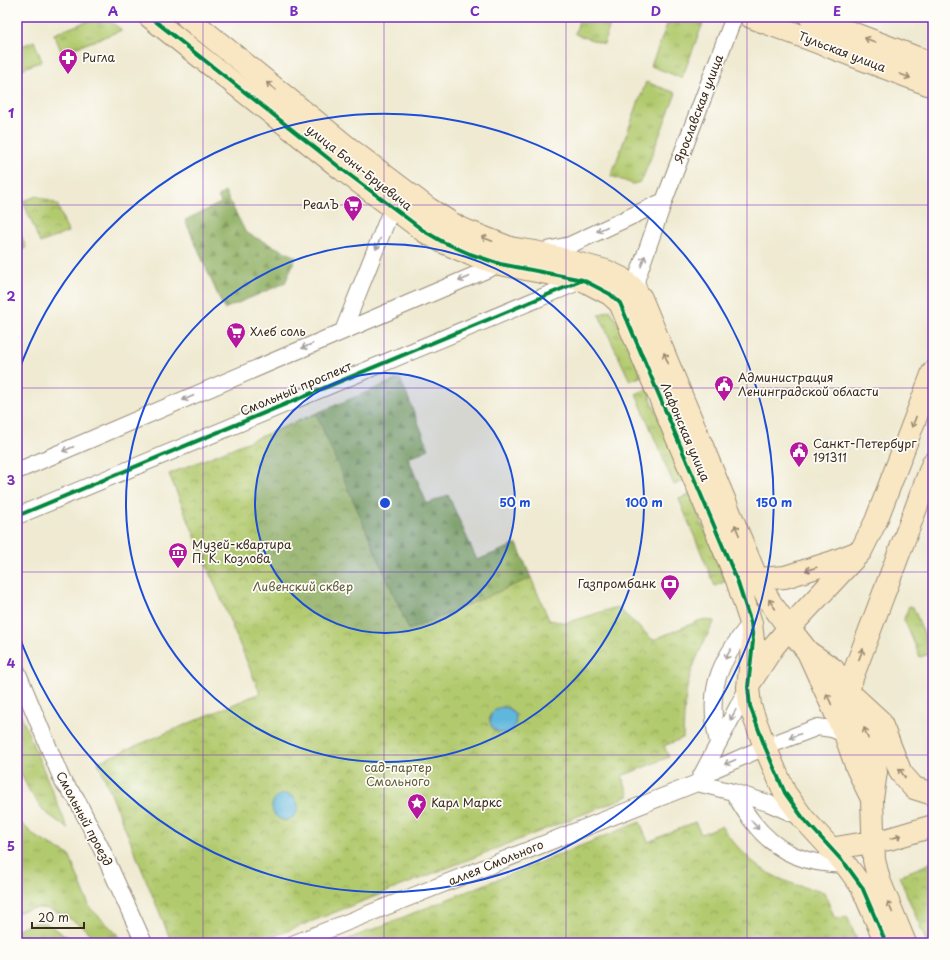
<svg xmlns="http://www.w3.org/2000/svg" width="950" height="960" viewBox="0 0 950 960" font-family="'Playpen Sans',sans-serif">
<defs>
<pattern id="grass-tufts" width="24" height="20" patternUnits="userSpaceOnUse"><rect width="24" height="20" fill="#b2ca6e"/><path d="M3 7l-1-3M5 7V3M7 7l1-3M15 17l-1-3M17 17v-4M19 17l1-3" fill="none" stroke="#92a45a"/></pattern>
<pattern id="forest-firs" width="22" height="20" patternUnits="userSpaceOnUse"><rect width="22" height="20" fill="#8dae61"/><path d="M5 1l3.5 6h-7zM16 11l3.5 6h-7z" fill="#748e4f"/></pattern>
<pattern id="park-crowns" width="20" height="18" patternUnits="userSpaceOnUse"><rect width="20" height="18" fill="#b2ca6e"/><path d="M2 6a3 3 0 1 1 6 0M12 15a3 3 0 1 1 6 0" fill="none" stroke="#92a45a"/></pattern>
</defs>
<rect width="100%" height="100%" fill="#fdfcf7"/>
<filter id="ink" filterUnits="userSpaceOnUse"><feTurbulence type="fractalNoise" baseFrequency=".025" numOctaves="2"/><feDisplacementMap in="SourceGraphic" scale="8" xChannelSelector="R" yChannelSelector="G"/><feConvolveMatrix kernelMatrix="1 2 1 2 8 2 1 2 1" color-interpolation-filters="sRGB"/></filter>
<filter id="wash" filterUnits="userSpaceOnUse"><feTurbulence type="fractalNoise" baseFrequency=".012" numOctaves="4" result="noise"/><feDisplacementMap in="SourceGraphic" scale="16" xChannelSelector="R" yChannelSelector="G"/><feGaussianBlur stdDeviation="0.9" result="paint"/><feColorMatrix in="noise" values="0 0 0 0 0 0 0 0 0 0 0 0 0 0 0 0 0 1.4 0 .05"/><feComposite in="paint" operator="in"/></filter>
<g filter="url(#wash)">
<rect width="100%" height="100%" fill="#efead1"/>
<path fill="url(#grass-tufts)" stroke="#767a46" d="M580 17H612L604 44 575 34Z
M670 17H694L703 23 682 78 651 66Z
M96 18 108 20 122 30 62 53 54 34Z
M34 41 42 61 17 71V48Z
M646 82 676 93 642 180 640 182 633 184 611 176Z
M610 310 621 327 642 376 630 381 599 315Z
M647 389 685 480 674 485 636 394Z
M690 494 726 581 715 586 679 499Z
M909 606 913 607 932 653 920 657 904 619Z
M17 706 68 829 44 811 30 792 17 766Z
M17 819 36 837 69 855 90 908 116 933 123 943H101C87 929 59 907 38 908 31 908 24 910 17 913Z
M33 923H45L78 943H17V929Z"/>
<path fill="url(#forest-firs)" stroke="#646c40" d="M225 192 246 233 296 257 285 283 224 309 185 220 221 203 218 196Z
M400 378 429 449 408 458 427 504 448 495 477 560 517 544 531 578 409 630 369 538 298 421Z"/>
<path fill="url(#park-crowns)" stroke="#767a46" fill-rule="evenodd" d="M37 196 57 204 68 232 40 243 23 201Z
M17 226 26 248 17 251Z
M316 414 409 630 531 578 549 620 566 623 617 607 653 640 701 620 715 621C705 638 693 664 688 683 684 701 684 720 683 738L664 746 669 757 622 776 629 796 257 943H172L98 762 260 693 169 474ZM504 707C513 709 517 716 515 724L500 733 493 730C486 713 489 714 504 707ZM287 794 294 797 298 804 286 821 279 819 277 797 280 795Z
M640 822 648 842 695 822 701 834 721 826C751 867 774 882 824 892L835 919 847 916 858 943H339Z
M933 862V943H927L899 876Z"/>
<path fill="#61b7de" stroke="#4e707e" d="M490 720a13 13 0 1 1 26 0a13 13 0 1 1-26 0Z
M272 807a13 13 0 1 1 26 0a13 13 0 1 1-26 0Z"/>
</g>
<g filter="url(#ink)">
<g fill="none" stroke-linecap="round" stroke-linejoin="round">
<g stroke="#958a78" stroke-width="18">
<path id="street" d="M664 201 734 17
M538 252 570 245 664 201 636 281 641 297
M343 331 392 208
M17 471 505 262
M17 516 583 280
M17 671 63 782 76 798 102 850 144 943
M718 743C706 691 718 662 751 623
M700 778 748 687
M697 783 733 792 768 803 803 818
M733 792C739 802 745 812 752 821 777 854 806 864 846 865
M295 943 697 783 715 769 765 747 818 727 832 729 845 734"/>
</g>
<g stroke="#958a78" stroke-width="24">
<path id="secondary" d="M150 17 343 170 424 231 443 242 470 254 500 264 583 280 610 294 620 303 737 580 751 623 753 641 748 687 750 706 765 747 785 793 803 818 846 865 862 887 886 943
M187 17 351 150 429 209 459 228 510 248 535 252 606 271 621 278 631 286 641 298 757 579 770 602 789 628 808 652 845 734 857 768 872 799
M751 17 933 86
M810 17 933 64
M757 579 785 577 833 562 856 553
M808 652 833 669 848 691 865 730 872 751 876 772 872 799 874 860 879 880 905 943
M751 681 773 647 789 628 861 551 876 521 933 372
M848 691 853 675 933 463
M855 698 880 721 901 773 914 788 933 794
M830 849 889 839 933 826"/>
</g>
<use href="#street" stroke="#fff" stroke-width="16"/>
<use href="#secondary" stroke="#f9e7c3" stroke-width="22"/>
<g stroke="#fdfcf7" stroke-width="6">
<path id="cycleway" d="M150 17 343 170 424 231 443 242 470 254 500 264 583 280 610 294 620 303 737 580 751 623 753 641 748 687 750 706 765 747 785 793 803 818 846 865 862 887 886 943
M17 516 583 280"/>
</g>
<use href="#cycleway" stroke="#00873e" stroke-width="4"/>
</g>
<defs><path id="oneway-shaft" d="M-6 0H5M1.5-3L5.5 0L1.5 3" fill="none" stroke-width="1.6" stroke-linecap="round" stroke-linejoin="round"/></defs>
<g stroke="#9a8870">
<use href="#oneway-shaft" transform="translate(870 40) rotate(-159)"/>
<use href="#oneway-shaft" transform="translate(905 76) rotate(21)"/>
<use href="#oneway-shaft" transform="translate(271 86) rotate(-140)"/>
<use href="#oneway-shaft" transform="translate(487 239) rotate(-159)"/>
<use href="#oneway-shaft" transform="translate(666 358) rotate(-112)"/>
<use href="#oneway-shaft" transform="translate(914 422) rotate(111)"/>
<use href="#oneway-shaft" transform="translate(737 530) rotate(-112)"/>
<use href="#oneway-shaft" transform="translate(811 569) rotate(164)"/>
<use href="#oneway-shaft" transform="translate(772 604) rotate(-124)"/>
<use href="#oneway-shaft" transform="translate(861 654) rotate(-69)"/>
<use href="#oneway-shaft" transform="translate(829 699) rotate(-114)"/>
<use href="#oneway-shaft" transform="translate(866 733) rotate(-110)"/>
<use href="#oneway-shaft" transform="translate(902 773) rotate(-123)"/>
<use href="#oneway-shaft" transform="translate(896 837) rotate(-16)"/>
<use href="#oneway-shaft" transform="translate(890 907) rotate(-113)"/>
</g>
<g stroke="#a79f9a">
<use href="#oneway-shaft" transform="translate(602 229) rotate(155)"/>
<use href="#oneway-shaft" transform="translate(378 244) rotate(112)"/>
<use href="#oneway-shaft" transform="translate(643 261) rotate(-71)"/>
<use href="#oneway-shaft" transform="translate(464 279) rotate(157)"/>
<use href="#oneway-shaft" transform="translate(307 346) rotate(157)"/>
<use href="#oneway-shaft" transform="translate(188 398) rotate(157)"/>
<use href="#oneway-shaft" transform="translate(68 449) rotate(157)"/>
<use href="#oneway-shaft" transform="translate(728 654) rotate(120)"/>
<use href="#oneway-shaft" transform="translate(733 715) rotate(118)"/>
<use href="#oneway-shaft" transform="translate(795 736) rotate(159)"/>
<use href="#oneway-shaft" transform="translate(730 762) rotate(157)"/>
<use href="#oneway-shaft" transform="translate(755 825) rotate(50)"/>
</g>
</g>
<path fill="none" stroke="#7b2cbf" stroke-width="1" stroke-opacity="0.55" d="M203 17V943M384 17V943M566 17V943M747 17V943M17 205H933M17 388H933M17 572H933M17 755H933"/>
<circle cx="385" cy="503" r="130" fill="#1d4ed8" fill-opacity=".12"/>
<g fill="none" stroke="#1d4ed8" stroke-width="2">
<circle cx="385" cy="503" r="130"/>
<circle cx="385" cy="503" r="259"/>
<path d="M17 376A389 389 0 1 1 17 630"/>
</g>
<defs>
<g id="pharmacy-pin" transform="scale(1)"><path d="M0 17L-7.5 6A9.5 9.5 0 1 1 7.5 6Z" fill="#b5179e" stroke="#fdfcf7"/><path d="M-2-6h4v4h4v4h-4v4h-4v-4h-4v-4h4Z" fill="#fff"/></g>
<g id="supermarket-pin" transform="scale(1)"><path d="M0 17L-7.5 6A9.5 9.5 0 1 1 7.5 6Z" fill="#b5179e" stroke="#fdfcf7"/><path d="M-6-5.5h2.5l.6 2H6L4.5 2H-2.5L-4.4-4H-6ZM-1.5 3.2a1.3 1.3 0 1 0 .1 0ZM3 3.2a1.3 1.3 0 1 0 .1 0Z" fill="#fff"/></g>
<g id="civic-pin" transform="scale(1)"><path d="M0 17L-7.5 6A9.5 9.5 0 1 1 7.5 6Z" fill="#b5179e" stroke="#fdfcf7"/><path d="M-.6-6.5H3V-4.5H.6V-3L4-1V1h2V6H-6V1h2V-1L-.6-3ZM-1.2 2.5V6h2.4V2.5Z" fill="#fff"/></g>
<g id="museum-pin" transform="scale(1)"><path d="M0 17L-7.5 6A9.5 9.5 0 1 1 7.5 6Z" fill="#b5179e" stroke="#fdfcf7"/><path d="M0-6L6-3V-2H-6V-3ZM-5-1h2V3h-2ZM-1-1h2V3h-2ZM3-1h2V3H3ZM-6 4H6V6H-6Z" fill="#fff"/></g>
<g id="bank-pin" transform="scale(1)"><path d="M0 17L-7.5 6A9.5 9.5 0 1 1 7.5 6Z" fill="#b5179e" stroke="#fdfcf7"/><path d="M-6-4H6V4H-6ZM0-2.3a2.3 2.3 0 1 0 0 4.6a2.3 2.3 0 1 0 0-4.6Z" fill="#fff"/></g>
<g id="sight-pin" transform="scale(1)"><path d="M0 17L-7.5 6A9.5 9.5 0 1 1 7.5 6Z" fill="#b5179e" stroke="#fdfcf7"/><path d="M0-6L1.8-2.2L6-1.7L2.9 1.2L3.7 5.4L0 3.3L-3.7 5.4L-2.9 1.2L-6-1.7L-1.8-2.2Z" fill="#fff"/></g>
</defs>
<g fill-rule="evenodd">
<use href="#pharmacy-pin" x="68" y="58"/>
<use href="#supermarket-pin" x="353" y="205"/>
<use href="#supermarket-pin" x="236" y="332"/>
<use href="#civic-pin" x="724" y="385"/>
<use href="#civic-pin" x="799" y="451"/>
<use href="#museum-pin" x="178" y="552"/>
<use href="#bank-pin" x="670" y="584"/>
<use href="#sight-pin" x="417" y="803"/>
</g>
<g text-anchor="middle" stroke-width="3.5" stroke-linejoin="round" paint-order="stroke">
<g font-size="12" fill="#3b2a1e" stroke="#fdfcf7">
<text transform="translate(842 52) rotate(21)" y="4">Тульская улица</text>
<text transform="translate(699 109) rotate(-69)" y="4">Ярославская улица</text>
<text transform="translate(359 168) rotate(38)" y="4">улица Бонч-Бруевича</text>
<text transform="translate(296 389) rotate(-23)" y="4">Смольный проспект</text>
<text transform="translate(685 432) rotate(67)" y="4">Лафонская улица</text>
<text transform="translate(84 819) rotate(62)" y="4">Смольный проезд</text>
<text transform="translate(496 863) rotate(-22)" y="4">аллея Смольного</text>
</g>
<g font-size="12" fill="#3b2a1e" stroke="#fdfcf7" text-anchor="start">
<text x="82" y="62">Ригла</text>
<text x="339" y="209" text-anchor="end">РеалЪ</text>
<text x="250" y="336">Хлеб соль</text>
<text x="738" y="382">Администрация<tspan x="738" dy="14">Ленинградской области</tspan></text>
<text x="813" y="448">Санкт-Петербург<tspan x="813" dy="14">191311</tspan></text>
<text x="192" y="549">Музей-квартира<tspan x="192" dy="14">П. К. Козлова</tspan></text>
<text x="656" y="588" text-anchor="end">Газпромбанк</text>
<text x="431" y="807">Карл Маркс</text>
</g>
<g font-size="12" fill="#5f5a36" stroke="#fdfcf7">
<text x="303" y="591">Ливенский сквер</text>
<text x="398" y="772">сад-партер<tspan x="398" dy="14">Смольного</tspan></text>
</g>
</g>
<circle cx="385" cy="503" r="6" fill="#1d4ed8" stroke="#fdfcf7" stroke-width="2"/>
<g font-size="12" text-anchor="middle" font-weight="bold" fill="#1d4ed8" stroke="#fdfcf7" stroke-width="3.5" stroke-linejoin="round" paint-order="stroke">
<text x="515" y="507">50 m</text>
<text x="644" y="507">100 m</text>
<text x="774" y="507">150 m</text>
</g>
<rect width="950" height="960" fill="none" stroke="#fdfcf7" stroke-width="44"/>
<path d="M32 922v6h52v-6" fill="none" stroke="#3b2a1e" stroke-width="2"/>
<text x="38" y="922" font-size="12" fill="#3b2a1e" stroke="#fdfcf7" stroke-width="3" paint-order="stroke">20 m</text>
<rect x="22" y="22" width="906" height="916" fill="none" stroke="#7b2cbf" stroke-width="1.5"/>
<g font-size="13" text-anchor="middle" font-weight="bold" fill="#7b2cbf">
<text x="113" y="16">A</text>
<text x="294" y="16">B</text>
<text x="475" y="16">C</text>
<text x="656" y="16">D</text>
<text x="837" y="16">E</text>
<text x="11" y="118">1</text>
<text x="11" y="301">2</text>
<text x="11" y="485">3</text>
<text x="11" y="668">4</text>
<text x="11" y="851">5</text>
</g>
</svg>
